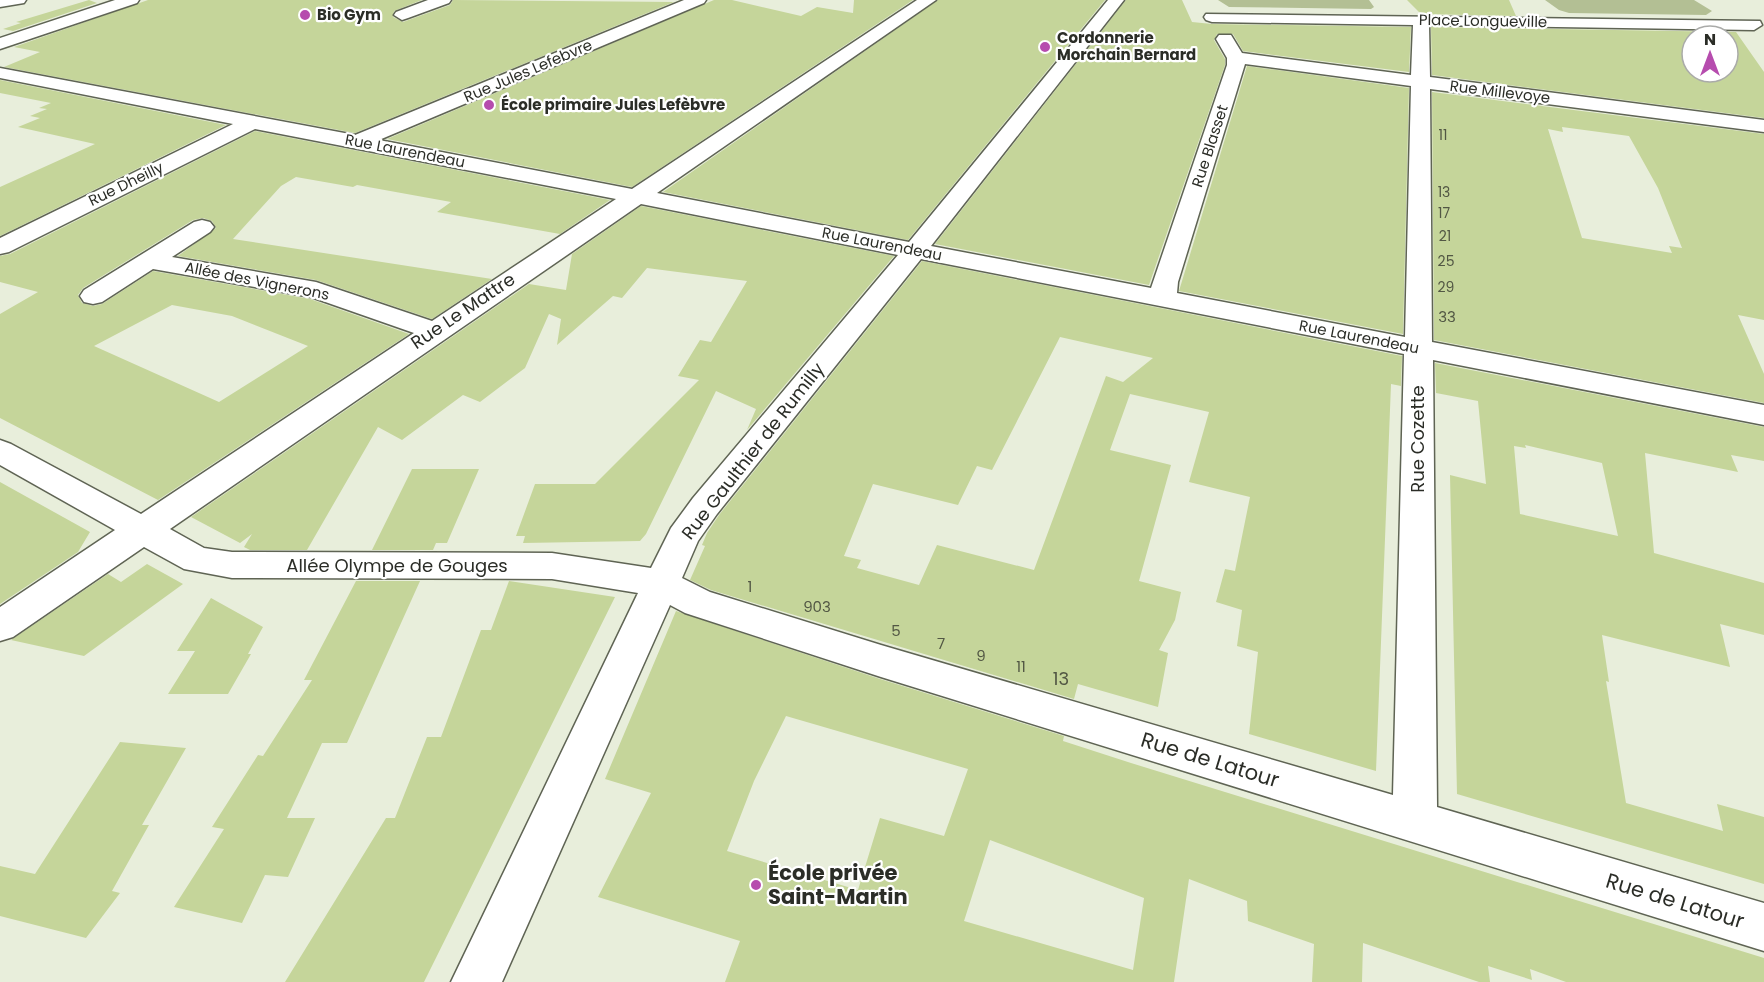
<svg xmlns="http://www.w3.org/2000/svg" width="1764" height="982" viewBox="0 0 1764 982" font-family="Poppins,sans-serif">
<rect width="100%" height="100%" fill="#e8eedb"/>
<path fill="#b3bf94" d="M1218 0H1369L1374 7 1371 9 1229 7Z
M1545 0H1694L1712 11 1706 15 1569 13 1559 10Z"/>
<path fill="#c5d59a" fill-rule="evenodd" d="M89 0 97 3 13 31 3 29 21 23 16 22Z
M148 0H422L394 11 393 17 403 22 450 5 453 0 674 2 355 133 4 67 40 52 14 47Z
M714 0H732L801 16 817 7 853 13 854 0H913L632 187 387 139Z
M938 0H1105L908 240 663 192Z
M1126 0H1182L1192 22 1212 24 1411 27 1409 72 1243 51 1233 34H1217L1214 40 1225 59V65L1149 285 935 244Z
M1407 0H1509L1516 16 1421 14Z
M1431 27 1736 32 1764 72V118L1432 75ZM1692 36H1728V72H1692Z
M1247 66 1409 88 1403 334 1179 291Z
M0 80 226 125 0 236V187L95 144 18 127 40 118 30 116 47 109 39 108 51 103 0 93Z
M1432 92 1764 134V320L1738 315 1764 374V403L1434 340ZM1562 127 1629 136 1658 188 1682 248 1669 246 1672 253 1582 238 1548 129 1563 132Z
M255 131 610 200 560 234 437 212 451 202 357 185 353 187 296 177 281 186 233 239 492 279 432 319 316 280 178 256 216 228 212 221 203 218 193 220 83 288 78 295 82 303 93 306 102 304 153 271 310 299 409 334 158 500 0 418V314L38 292 0 282V256L10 254ZM172 305 232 316 308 346 219 402 94 346Z
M641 206 894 256 747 430 756 409 716 391 646 534 640 541 523 543 525 536H516L535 484H595L699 380 678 376 700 340 711 342 747 281 647 268 622 298 613 296 557 345 561 319 549 314 525 368 480 402 463 395 402 440 378 427 307 550H250L244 547 252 534 240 543 191 517 529 284 566 290 572 254Z
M922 261 1402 356 1401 386 1391 384 1376 771 1249 734 1258 652 1237 646 1242 610 1216 602 1225 569 1235 571 1250 497 1189 482 1209 412 1130 394 1110 450 1171 465 1139 581 1181 592 1175 620 1159 650 1168 653 1158 707 1078 684 1074 699 711 590 690 580 705 546 702 545 707 533 719 515ZM1060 337 1153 358 1123 382 1106 376 1034 570 937 545 919 585 857 568 861 560 844 556 873 484 958 505 977 466 992 470Z
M1435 363 1764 427V461L1731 455 1738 472 1645 453 1654 553 1764 583V635L1720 624 1730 667 1602 635 1609 682 1606 681 1626 803 1723 831 1717 804 1764 817V884L1457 794 1450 475 1486 484 1478 401 1436 393ZM1525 445 1602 463 1618 536 1520 514 1514 446 1526 448Z
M412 469H479L447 543H436L433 550H372Z
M0 482 90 532 78 552 0 604Z
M147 564 183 584 84 656 11 640 108 574 121 582Z
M356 581H420L347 743H322L287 818H315L288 877 265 875 242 923 174 907 224 829 212 827 258 755 263 756 312 680H304Z
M509 581 615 597 424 982H285L386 818H395L427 737H441L481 630H491Z
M211 598 263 627 248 654H251L228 694H168L195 651H177Z
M676 611 880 679 1064 736 1063 741 1131 763 1764 958V982H1566L1530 969 1532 980 1488 966 1490 982H1479L1363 943 1362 982H1312L1314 944 1248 921 1247 901 1189 879 1174 982H725L740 941 598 897 651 793 605 779ZM786 716 968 769 944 836 880 818 858 890 727 851 754 781ZM990 840 1144 898 1133 970 964 921Z
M120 742 186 748 142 825H149L112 891 120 893 86 938 0 916V866L35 874Z"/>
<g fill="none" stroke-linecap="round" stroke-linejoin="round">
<g stroke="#5f6454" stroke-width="3">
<path id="minor" d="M0 0H26L24 3 0 7Z
M428 0H451L449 3 408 18 402 20 394 15 396 12Z
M684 0H706L704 3 379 140 632 189 917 0H936L657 193 909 242 1108 0H1124L931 246 1151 288 1227 65V58L1216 39 1219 35H1231L1242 53 1411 75 1413 25 1212 22 1206 20 1204 17 1206 14 1760 21 1762 25 1754 30 1429 25 1430 77 1764 120V132L1430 89 1432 342 1764 405V425L1433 360 1437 807 1764 903V951L881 677 685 613 670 605 502 982H451L638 593 552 579 232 578 184 569 144 547 13 637 0 641V607L115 530 0 465V440L11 444 141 514 414 333 311 297 153 269 102 302 93 304 84 302 80 296 84 290 194 222 202 220 210 222 214 227 210 232 172 257 316 282 432 321 616 199 255 129 9 252 0 254V238L233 124 0 78V68L355 135ZM1245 64 1411 86 1405 337 1177 293 1178 282ZM641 204 898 255 693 498 671 528 651 568 552 553 232 552 204 548 170 529ZM921 259 1404 354 1393 795 881 645 710 592 682 578 698 541 717 514Z"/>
</g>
<g stroke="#5f6454" stroke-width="3">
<path id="major" d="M115 0H139L137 3 0 49V38Z"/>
</g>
<use href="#minor" fill="#fff" fill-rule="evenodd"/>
<use href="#major" fill="#fff" fill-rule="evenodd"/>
</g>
<g fill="#b64cae" stroke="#fff" stroke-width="2">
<circle cx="305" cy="15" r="6"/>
<circle cx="1045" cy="47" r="6"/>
<circle cx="489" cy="105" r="6"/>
<circle cx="756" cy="885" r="6"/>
</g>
<g text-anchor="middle" stroke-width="4.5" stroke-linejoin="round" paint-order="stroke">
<g font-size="14" fill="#525744">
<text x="1443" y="140">11</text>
<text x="1444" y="197">13</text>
<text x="1444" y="218">17</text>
<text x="1445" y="241">21</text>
<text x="1446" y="266">25</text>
<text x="1446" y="292">29</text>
</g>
<g font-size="15" font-weight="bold" fill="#2b2d27" stroke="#fff" text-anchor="start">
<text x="317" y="20">Bio Gym</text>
<text x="1057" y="43">Cordonnerie<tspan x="1057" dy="17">Morchain Bernard</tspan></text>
<text x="501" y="110">École primaire Jules Lefèbvre</text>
</g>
<g font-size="15" fill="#2b2d27" stroke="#fff">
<text transform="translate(1483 21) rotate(1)" y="5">Place Longueville</text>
<text transform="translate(528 71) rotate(-23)" y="5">Rue Jules Lefebvre</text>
<text transform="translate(1500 92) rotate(7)" y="5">Rue Millevoye</text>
<text transform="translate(1210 146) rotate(-72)" y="5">Rue Blasset</text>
<text transform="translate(405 151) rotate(11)" y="5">Rue Laurendeau</text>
<text transform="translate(126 184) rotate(-26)" y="5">Rue Dheilly</text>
<text transform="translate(882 244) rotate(11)" y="5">Rue Laurendeau</text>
<text transform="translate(257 281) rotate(11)" y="5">Allée des Vignerons</text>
<text transform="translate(1359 337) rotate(11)" y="5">Rue Laurendeau</text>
</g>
<g font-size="15" fill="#525744">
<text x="1447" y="322">33</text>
<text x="750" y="592">1</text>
<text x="817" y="612">903</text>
<text x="896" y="636">5</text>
<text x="941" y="649">7</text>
<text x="981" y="661">9</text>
<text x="1021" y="672">11</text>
</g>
<g font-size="18" fill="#2b2d27" stroke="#fff">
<text transform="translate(463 311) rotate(-34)" y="6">Rue Le Mattre</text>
<text transform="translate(1418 439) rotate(-90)" y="6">Rue Cozette</text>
<text transform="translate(753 451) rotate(-52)" y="6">Rue Gaulthier de Rumilly</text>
<text x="397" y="572">Allée Olympe de Gouges</text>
</g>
<g font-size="18" fill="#525744">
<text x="1061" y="685">13</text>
</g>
<g font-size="21" fill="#2b2d27" stroke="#fff">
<text transform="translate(1210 760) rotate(17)" y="7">Rue de Latour</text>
<text transform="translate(1675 901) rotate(17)" y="7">Rue de Latour</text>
</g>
<g font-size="21" font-weight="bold" fill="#2b2d27" stroke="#fff" text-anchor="start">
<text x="768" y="880">École privée<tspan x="768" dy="24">Saint-Martin</tspan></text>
</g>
</g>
<g transform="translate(1710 54)"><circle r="28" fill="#ffffff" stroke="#aaaba9" stroke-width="1.5"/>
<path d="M0-4.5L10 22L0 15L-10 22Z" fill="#b64cae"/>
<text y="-9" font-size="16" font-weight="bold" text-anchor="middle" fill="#2b2d27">N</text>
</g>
</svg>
